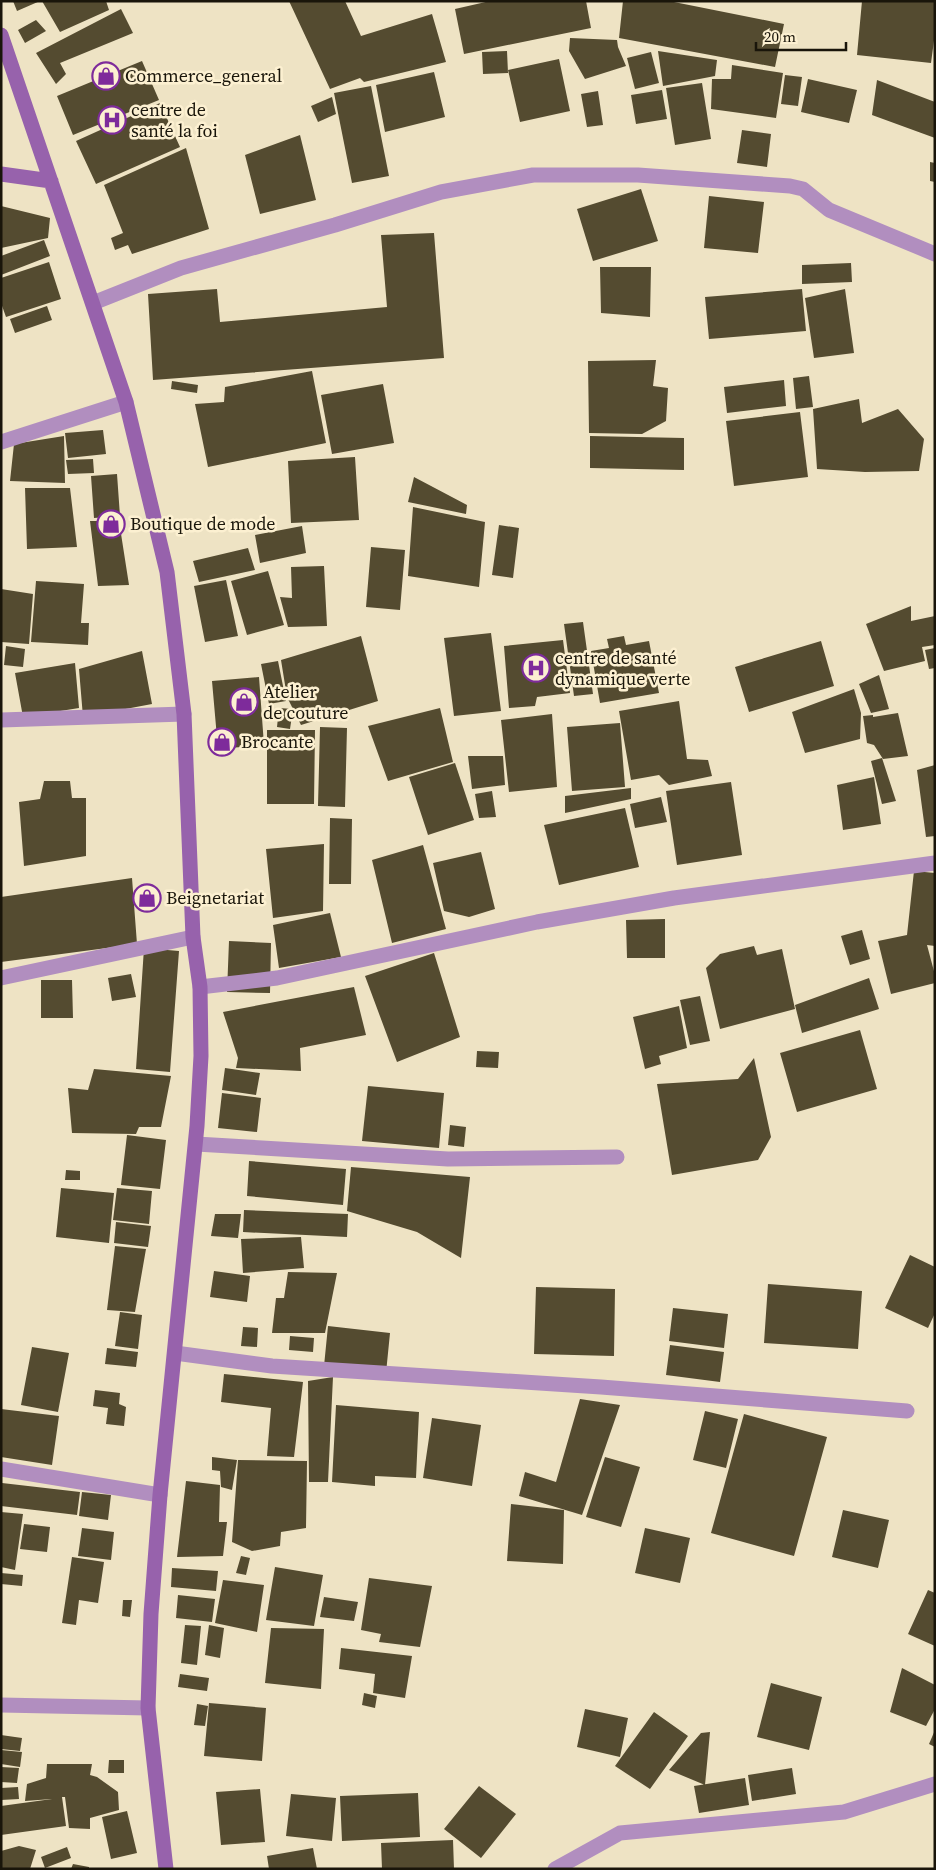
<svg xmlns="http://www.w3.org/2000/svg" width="936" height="1870" viewBox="0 0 936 1870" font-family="'Source Serif 4',serif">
<rect width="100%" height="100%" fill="#eee3c4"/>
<path fill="#544b30" d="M13 1H40L17 11Z
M42 1H106L109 10 60 32Z
M289 1H345L361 36 432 14 446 62 364 82 360 78 330 89Z
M490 1H586L591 28 464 54 455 9Z
M623 1H669L784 24 775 67 619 38Z
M862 1H935V33L931 63 857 55Z
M121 9 133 33 60 63 66 74 56 84 36 53Z
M36 20 46 31 25 43 18 30Z
M570 38 617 40 618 47 626 66 585 79 569 51Z
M507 51 508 73 483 74 482 52Z
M658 51 717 60 715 76 663 86Z
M651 52 659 83 635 89 627 58Z
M559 59 570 111 520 122 508 70Z
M142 61 159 100 73 135 57 96Z
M732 65 783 73 776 118 711 109 712 79H731Z
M434 72 445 117 385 132 376 85Z
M785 75 802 77 798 106 781 104Z
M808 79 857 90 849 123 801 112Z
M877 80 935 102V138L872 115Z
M702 83 711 139 675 145 666 88Z
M371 86 389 176 352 183 334 93Z
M662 90 667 119 636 124 631 95Z
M598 91 603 125 587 127 581 94Z
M332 97 336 114 318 122 311 106Z
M160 103 180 147 96 184 76 141Z
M742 130 771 134 767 167 737 163Z
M300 135 316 200 260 214 245 155Z
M186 148 209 229 132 254 128 245 115 250 111 238 123 233 104 185Z
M930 162 935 163V182L930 181Z
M641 189 658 241 593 261 577 209Z
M709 196 764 202 758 253 704 248Z
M1 206 50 218 48 238 1 248Z
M434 233 444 358 153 380 148 294 217 289 220 322 387 307 381 235Z
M44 240 50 256 1 275V256Z
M49 262 61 299 6 317 1 303V278Z
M851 263 852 282 802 284V265Z
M600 267H651L650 317 601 313Z
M802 289 806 331 709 339 705 297Z
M845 289 854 353 814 358 805 298Z
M47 306 52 320 15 333 10 319Z
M656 360 653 386 668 388 666 421 642 434 589 433 588 361Z
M312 371 326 443 208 467 195 404 224 402 225 387Z
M809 376 813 407 796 409 793 378Z
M784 380 786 406 727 413 724 387Z
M172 381 198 385 197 393 171 389Z
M383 384 394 443 332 454 321 395Z
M859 399 862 423 898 409 924 439 919 471 865 472 817 469 813 409Z
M800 412 808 477 734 486 726 421Z
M103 430 106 454 68 458 65 433Z
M64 436 65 483 10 481 14 444Z
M590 436 684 438V470L590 468Z
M355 457 359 520 291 523 288 461Z
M93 459 94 473 68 474 66 460Z
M117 474 120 516 94 518 91 476Z
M414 477 467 505 466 514 408 502Z
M25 488H70L77 547 27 549Z
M413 507 485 522 479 587 408 576Z
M90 521H119L129 585 98 586Z
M499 525 519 528 513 578 492 575Z
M302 526 306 553 260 563 255 535Z
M371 547 405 550 400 610 366 607Z
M248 548 255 570 199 582 193 561Z
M324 566 327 626 288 627 280 597 292 598 291 567Z
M268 571 284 625 247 635 231 581Z
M226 580 238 636 205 642 194 586Z
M36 581 84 584 81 623H89L88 645 31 642Z
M1 589 33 594 29 644 1 642Z
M911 606V621L935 616V645L922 647 925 661 884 671 866 624Z
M583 622 593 694 574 696 564 624Z
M491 633 501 711 454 716 444 638Z
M361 636 378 701 301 725 287 697 281 660Z
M624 636 626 645 649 641 659 693 600 703 591 651 609 648 607 639Z
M563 640 570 693 537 697 535 706 509 708 504 646Z
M821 641 834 686 749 712 735 667Z
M6 646 25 649 23 667 4 665Z
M935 648V668L929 669 925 650Z
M142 651 152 704 83 717 79 669Z
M278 661 286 701 269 704 261 664Z
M75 663 79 708 23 717 15 673Z
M879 675 889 709 871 713 859 684Z
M259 677 264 745 218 749 212 681Z
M854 689 861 713 860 739 805 753 792 712Z
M679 701 687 759 708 760 712 776 669 785 659 775 631 780 619 711Z
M279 708 293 709 290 729 277 727Z
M440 708 453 762 388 781 368 726Z
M898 713 908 756 883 759 874 745 867 743 863 716 873 715V717Z
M552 714 557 787 509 792 501 720Z
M620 723 625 787 572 791 567 727Z
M320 727 347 728 345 807 318 806Z
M267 730H315L314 804H267Z
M468 756H503L505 785 472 789Z
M882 758 896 801 882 804 871 761Z
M455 763 474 820 428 835 409 777Z
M935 765V836L926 837 917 770Z
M874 777 881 824 843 830 837 785Z
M44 781H70L72 798H86V856L24 866 19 802 40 799Z
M731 782 742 855 677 865 666 791Z
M631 788V799L565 813V796Z
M492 791 496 817 479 818 475 794Z
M661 797 667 822 635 828 630 804Z
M625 808 639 867 559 885 544 825Z
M330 818 352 819 351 884H329Z
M324 844 323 911 273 918 266 849Z
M423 845 446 929 392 943 372 860Z
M481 852 495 909 469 917 444 911 433 863Z
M914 871 935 873V946L927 945 935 975V983L891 994 878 941 907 935Z
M132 878 137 944 1 962V897Z
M330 913 341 957 279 968 273 925Z
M665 919V958H627L626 920Z
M862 930 870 959 850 965 841 936Z
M229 941 271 943 270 993 227 992Z
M754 946 757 955 782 949 795 1009 720 1029 706 968 720 954Z
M144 948 179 951 170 1072 136 1069Z
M434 953 460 1037 397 1062 365 976Z
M131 974 136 997 112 1001 108 978Z
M869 978 879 1009 802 1033 795 1005Z
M41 980H72L73 1018H41Z
M354 987 366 1035 300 1048 301 1071 236 1068 238 1058 223 1012Z
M700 996 710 1041 690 1045 680 1000Z
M679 1006 687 1048 659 1056 661 1064 645 1069 633 1017Z
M860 1030 877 1089 797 1112 780 1053Z
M477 1051 499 1052 498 1068 476 1067Z
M754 1058 771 1137 758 1160 672 1175 657 1084 738 1079Z
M225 1068 260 1073 256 1095 222 1090Z
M94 1069 171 1076 161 1127H139L136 1134 72 1133 68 1088 88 1090Z
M368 1086 444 1093 439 1148 362 1141Z
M222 1093 261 1098 257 1132 218 1128Z
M450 1125 466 1127 464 1147 448 1145Z
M127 1135 166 1140 160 1189 121 1185Z
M249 1161 346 1169 343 1205 247 1196Z
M351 1167 470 1177 461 1258 417 1232 347 1211Z
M66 1170 80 1171V1180H65Z
M61 1188 114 1193 109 1243 56 1237Z
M117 1188 152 1191 149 1224 113 1220Z
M244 1210 348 1214 347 1237 243 1232Z
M215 1214H241L238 1238 211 1236Z
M116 1222 151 1226 148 1247 114 1243Z
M301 1237 304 1268 243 1273 241 1239Z
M115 1246 146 1249 135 1312 107 1310Z
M910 1255 935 1267V1313L928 1328 885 1308Z
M214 1271 250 1276 247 1302 210 1297Z
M288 1272 337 1273 325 1333H272L276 1298H284Z
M768 1284 862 1291 858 1349 764 1343Z
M536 1287 615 1289 614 1356 534 1354Z
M673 1308 728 1314 724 1348 669 1341Z
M120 1312 142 1315 138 1349 115 1346Z
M328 1326 390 1333 386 1373 324 1366Z
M243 1327 258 1328 257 1347 241 1346Z
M290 1336 314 1338 313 1352 289 1350Z
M670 1345 724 1352 720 1382 666 1375Z
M32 1347 69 1353 58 1412 21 1405Z
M107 1348 138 1352 136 1367 105 1364Z
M224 1374 303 1382 294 1457 267 1456 271 1408 221 1402Z
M333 1377 328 1482H309L308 1381Z
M95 1390 120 1393 119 1404 126 1407 124 1426 106 1424 108 1408 93 1406Z
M580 1399 620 1405 582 1515 519 1496 525 1472 556 1482Z
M336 1405 419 1412 416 1478 375 1476V1486L332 1482Z
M1 1409 59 1416 52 1465 1 1457Z
M705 1411 738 1419 726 1468 693 1460Z
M744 1414 827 1437 794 1556 711 1533Z
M432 1418 481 1425 472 1486 423 1478Z
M212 1457 237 1460 232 1490 221 1487 220 1471 212 1470Z
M605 1457 640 1467 621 1527 586 1517Z
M238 1460 307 1461 306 1528 281 1532 280 1546 252 1551 232 1542Z
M186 1481 220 1485 219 1522H227L223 1556 177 1557Z
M2 1483 80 1492 77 1515 1 1506Z
M82 1492 111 1495 108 1520 79 1516Z
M511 1504 564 1510 563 1564 507 1561Z
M843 1510 889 1520 878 1568 832 1557Z
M1 1512 23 1514 15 1570 1 1567Z
M24 1524 50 1527 47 1552 20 1549Z
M82 1528 114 1532 111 1560 78 1556Z
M645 1528 690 1538 680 1583 635 1573Z
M241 1556 250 1558 246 1575 236 1573Z
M72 1557 104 1562 98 1603 79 1600 76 1625 62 1623Z
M275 1567 323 1575 314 1626 266 1620Z
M172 1568 218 1571 216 1591 171 1587Z
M1 1573 23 1575 22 1586 1 1584Z
M369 1578 432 1586 420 1647 379 1642 381 1634 361 1630Z
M223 1580 264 1585 257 1632 215 1623Z
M928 1590 935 1593V1646L908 1634Z
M178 1595 215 1599 212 1622 176 1618Z
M324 1597 358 1602 354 1621 320 1617Z
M123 1600H132L130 1617 122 1616Z
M185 1625 201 1626 197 1665 181 1663Z
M209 1625 224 1628 220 1658 205 1655Z
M271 1628 324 1629 321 1689 265 1683Z
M341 1648 412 1656 405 1698 373 1693 375 1674 339 1669Z
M902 1668 935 1685V1709L926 1726 890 1712Z
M180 1674 209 1678 207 1691 178 1687Z
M771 1683 822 1697 809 1750 757 1737Z
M364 1693 377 1696 375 1708 362 1705Z
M209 1703 266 1708 262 1761 204 1756Z
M197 1704 208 1706 205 1726 194 1725Z
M585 1709 628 1718 620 1757 577 1747Z
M654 1712 688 1736 650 1789 615 1766Z
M935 1730V1747L929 1744Z
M710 1732 705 1785 669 1770 701 1733Z
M1 1735 22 1738 20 1751 1 1749Z
M1 1750 22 1752 20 1767 1 1764Z
M109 1760H124V1773H108Z
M47 1764H92L90 1775 97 1777 118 1792 119 1810 90 1818V1829L69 1828 65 1797H62L66 1826 1 1835V1806L52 1799 25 1801 27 1784 46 1778Z
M1 1767 19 1768 17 1783 1 1782Z
M792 1768 796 1794 752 1801 748 1775Z
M745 1778 749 1805 699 1813 694 1786Z
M479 1786 516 1814 481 1858 444 1829Z
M18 1787 19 1799 1 1800V1788Z
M260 1789 265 1842 221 1845 216 1792Z
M418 1793 420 1837 342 1841 340 1796Z
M291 1794 336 1798 332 1841 286 1836Z
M127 1811 137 1853 111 1859 102 1817Z
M453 1840 454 1869H382L381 1843Z
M19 1846 36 1850 30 1869H1V1851Z
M67 1847 71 1858 45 1868 41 1857Z
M313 1848 317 1869H269L267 1856Z
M73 1864 89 1867V1869H71Z"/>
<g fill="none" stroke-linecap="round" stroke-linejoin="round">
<path stroke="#b18ebf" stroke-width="15" d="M93 303 181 268 335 225 441 192 533 175H638L790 186 803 189 829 210 935 254
M1 442 126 402
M1 720 184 714
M1 978 193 937
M200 987 277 978 537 922 674 898 935 863
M196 1144 448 1159 617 1157
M175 1353 272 1366 601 1387 907 1411
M1 1469 160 1495
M1 1705 148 1708
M555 1869 620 1833 844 1812 935 1784"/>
<path stroke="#9762ac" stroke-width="15" d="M1 35 126 402 167 572 184 714 193 937 200 987 201 1056 197 1126 160 1495 151 1614 148 1708 166 1869
M1 174 51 181"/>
</g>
<defs>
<g id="shop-ring" transform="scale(1.4375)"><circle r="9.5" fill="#fcf0d1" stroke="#7e2b9b" stroke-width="1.5"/><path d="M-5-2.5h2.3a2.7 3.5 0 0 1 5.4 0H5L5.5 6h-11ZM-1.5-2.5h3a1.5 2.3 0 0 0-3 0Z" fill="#7e2b9b"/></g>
<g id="hospital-ring" transform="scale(1.4375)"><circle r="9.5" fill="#fcf0d1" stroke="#7e2b9b" stroke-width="1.5"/><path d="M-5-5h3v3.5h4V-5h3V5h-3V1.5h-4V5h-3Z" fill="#7e2b9b"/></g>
</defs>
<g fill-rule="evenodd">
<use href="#shop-ring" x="106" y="76"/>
<use href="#hospital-ring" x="112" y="120"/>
<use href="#shop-ring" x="111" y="524"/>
<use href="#hospital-ring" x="536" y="668"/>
<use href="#shop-ring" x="244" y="702"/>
<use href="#shop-ring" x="222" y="742"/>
<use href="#shop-ring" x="147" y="898"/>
</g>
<g text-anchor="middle" stroke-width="5" stroke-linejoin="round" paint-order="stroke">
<g font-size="18" fill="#19150a" stroke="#fcf0d1" text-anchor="start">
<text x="125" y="82">Commerce_general</text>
<text x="131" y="116">centre de<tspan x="131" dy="21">santé la foi</tspan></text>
<text x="130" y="530">Boutique de mode</text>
<text x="555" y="664">centre de santé<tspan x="555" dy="21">dynamique verte</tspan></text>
<text x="263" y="698">Atelier<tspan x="263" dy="21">de couture</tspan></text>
<text x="241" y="748">Brocante</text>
<text x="166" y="904">Beignetariat</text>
</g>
</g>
<rect width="936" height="1870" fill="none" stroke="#19150a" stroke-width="5"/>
<path d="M756 42v8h90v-8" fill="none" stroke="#19150a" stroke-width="2.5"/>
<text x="764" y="42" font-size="15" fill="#19150a" stroke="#fcf0d1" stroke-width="4" paint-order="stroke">20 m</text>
</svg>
